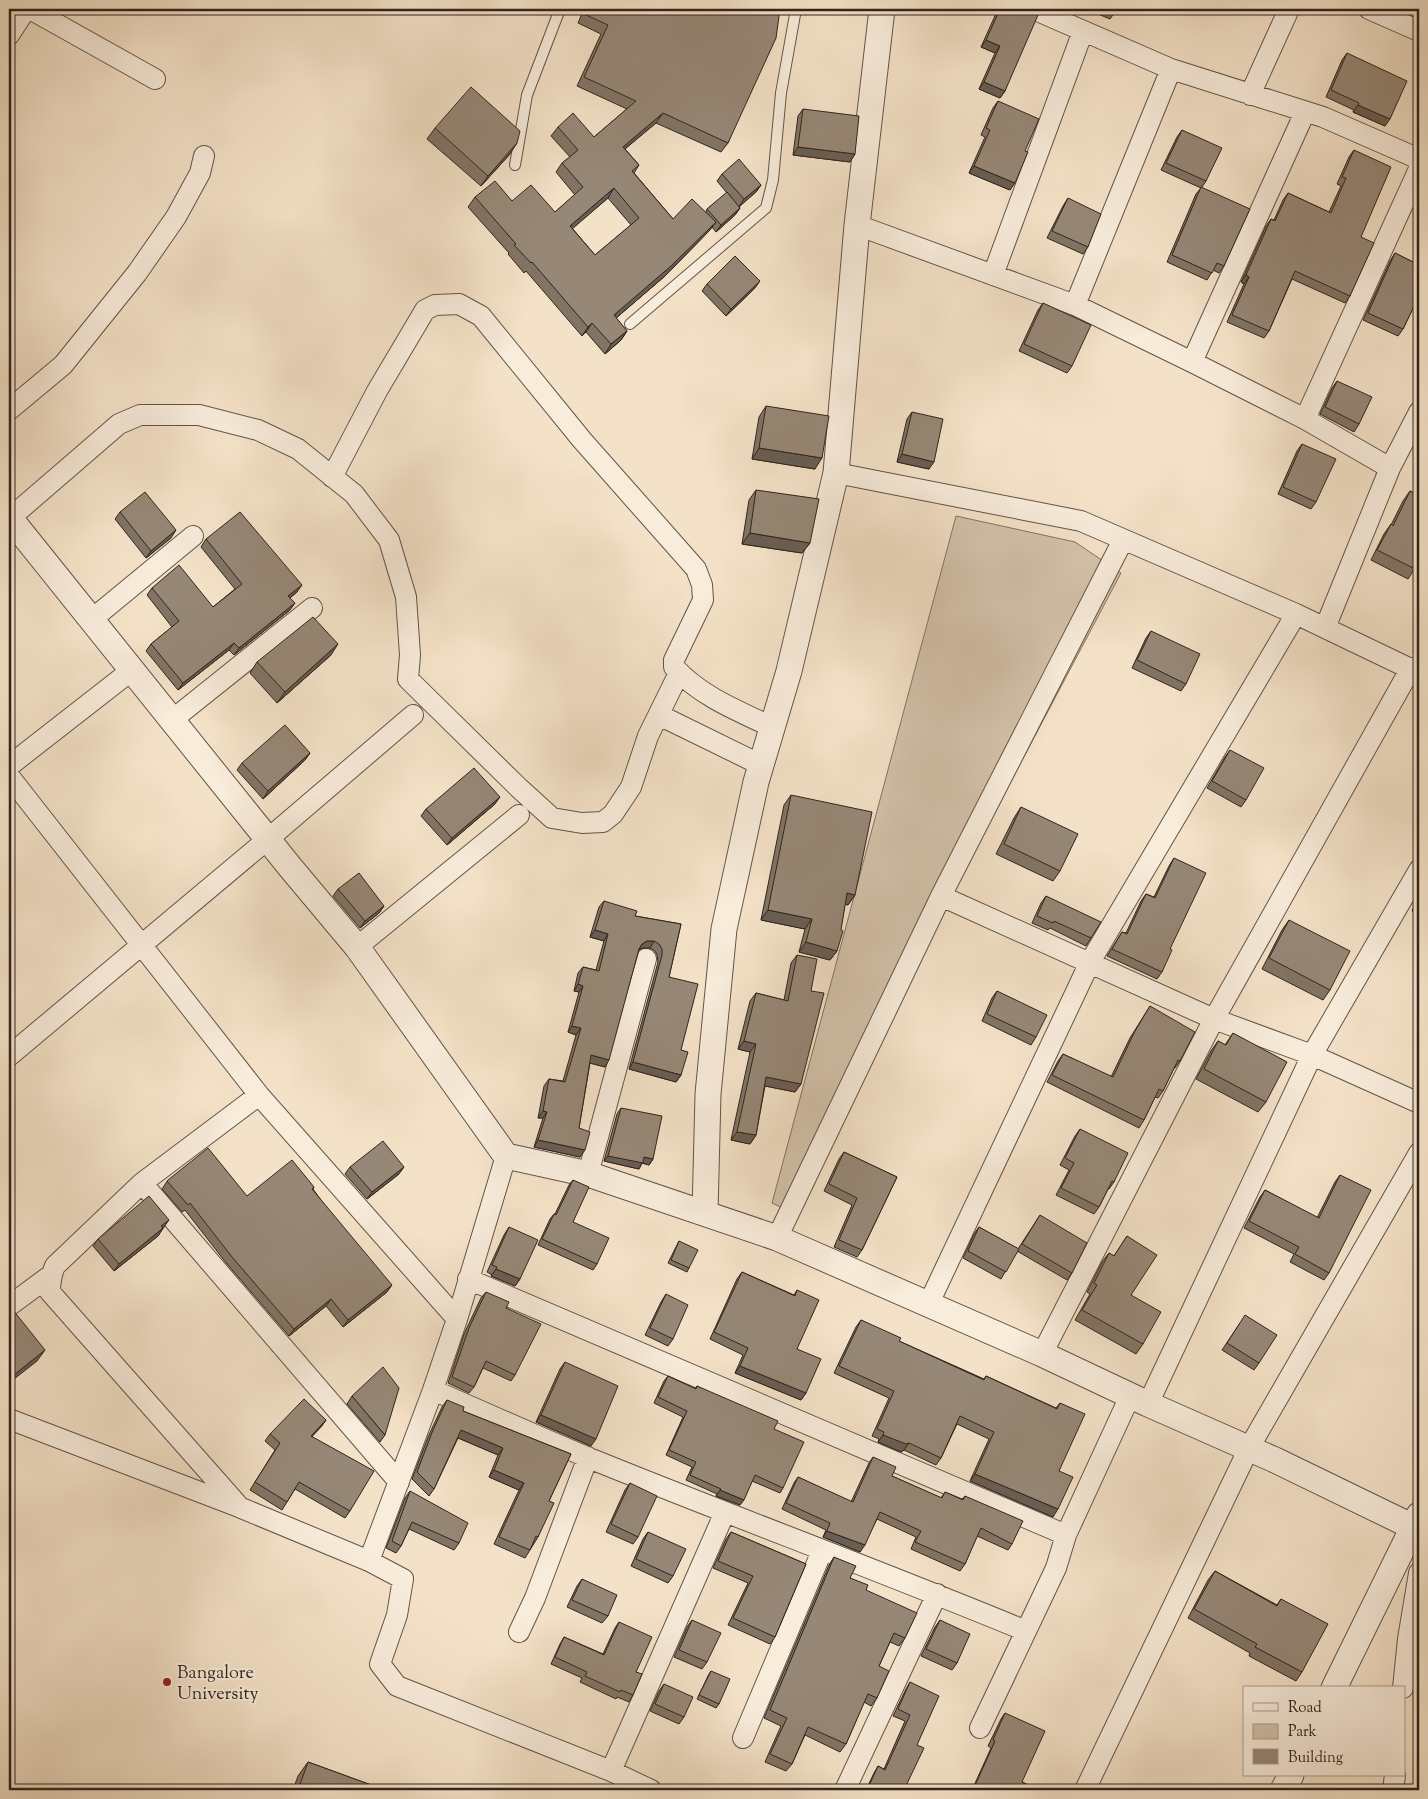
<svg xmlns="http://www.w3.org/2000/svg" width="1428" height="1799" viewBox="0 0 1428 1799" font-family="'Sorts Mill Goudy',serif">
<rect width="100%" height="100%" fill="#f4e2c8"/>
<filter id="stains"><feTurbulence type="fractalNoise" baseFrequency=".004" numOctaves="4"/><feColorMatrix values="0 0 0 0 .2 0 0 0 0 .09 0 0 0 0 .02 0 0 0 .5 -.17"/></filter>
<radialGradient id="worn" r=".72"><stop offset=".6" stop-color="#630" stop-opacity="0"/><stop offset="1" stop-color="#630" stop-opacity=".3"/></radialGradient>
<path fill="#d3c2ab" stroke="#827364" d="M956 516 1075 542 1121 573 785 1209 772 1203Z"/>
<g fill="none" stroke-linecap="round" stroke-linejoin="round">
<path stroke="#7d6f61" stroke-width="7" d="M1418 1790 1419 1782"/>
<g stroke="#615448" stroke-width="12">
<path id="service" d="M515 165 527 95 560 9
M630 324 766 208 773 180 781 93 796 9"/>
</g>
<g stroke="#615448" stroke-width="22">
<path id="minor" d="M30 9 155 79
M1033 9 1171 69
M1369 9 1419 31
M9 35 26 9
M1250 95 1289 9
M857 225 1075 305 1192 362 1305 419 1390 468
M993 275 1083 31
M1075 305 1171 69 1323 117 1419 159
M1192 362 1305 112
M9 410 63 365 137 273 176 217 200 173 204 156
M1305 419 1419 169
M836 473 1081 521 1296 614 1419 673
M332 477 377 391 425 310 435 305 459 304 481 316 582 440 696 569 702 585 703 600 674 660V667C700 696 738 711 772 727
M10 518 119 424 140 415H199L258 430 298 449 354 494 389 540 406 597 410 655 408 679 519 788 552 818 582 823 603 822 613 814 631 787 648 736 679 673
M91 620 193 536
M1325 628 1390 468 1419 412
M659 715 761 765
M172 720 312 608
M9 766 132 670
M9 776 259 1095 457 1319
M941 896 1214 1019 1312 1055 1419 1103
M357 947 519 815
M9 1056 268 839 413 715
M588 1174 646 959
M142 1183 399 1482
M777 1238 941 896 1123 540
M468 1279 1066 1535
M928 1305 1090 962 1296 614
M9 1306 51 1275
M1042 1354 1214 1019 1411 668
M433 1390C485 1413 537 1436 589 1458 734 1517 881 1571 1026 1631
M1148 1404 1312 1055 1419 870
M9 1419 239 1507 369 1561 403 1579 397 1615 380 1664 397 1686 611 1771 651 1790
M237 1504 50 1292C50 1282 51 1275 55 1266L142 1183 259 1095
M369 1561 433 1390 457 1319 506 1156
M519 1632 535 1598 588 1457
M1403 1688 1408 1639 1419 1573
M980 1728 1056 1568 1066 1535 1130 1396
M743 1738 822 1551
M611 1771 725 1512
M845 1790 937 1594
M1085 1790 1249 1448 1419 1153
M1393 1790 1395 1775"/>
</g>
<g stroke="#615448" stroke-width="27">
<path id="tertiary" d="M9 517 290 867 357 947 506 1156 588 1174 777 1238 1042 1354 1148 1404 1275 1460 1413 1527
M705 1213 708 1094 724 929 756 782 789 671 836 473 857 225 882 9
M1334 1688 1419 1515
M1283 1790 1291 1775"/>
</g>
<use href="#service" stroke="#f8ecdb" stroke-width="10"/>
<use href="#minor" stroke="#f8ecdb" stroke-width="20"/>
<use href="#tertiary" stroke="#f8ecdb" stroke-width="25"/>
</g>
<path fill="#817465" stroke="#30241d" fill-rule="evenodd" d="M584 9H780L728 143 721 152 656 123 625 149 639 165 634 173 673 219 706 212 707 209 727 193 717 181 722 174 761 185 756 192 739 206 740 208 735 215 716 232 712 227 709 231 665 276 616 318 627 331 621 340 605 354 586 332 582 336 526 271 524 273 508 254 509 253 468 207 475 197 512 201 555 212 575 195 556 172 562 163 570 157 551 136 558 127 594 137 627 109 577 86 601 34 578 23ZM608 198 631 225 595 255 572 228Z
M998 9H1029L1005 91 1000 98 979 89 995 53 981 47Z
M1086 9H1117L1110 19Z
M1347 53 1385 126 1353 112 1354 110 1326 97 1342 60Z
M998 101 1025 151 1010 190 969 173 985 137 981 135 993 108Z
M803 109 855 154 850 162 793 155 798 116Z
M435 128 510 154 481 186 427 139Z
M1182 130 1206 181 1202 187 1224 266 1219 273 1213 270 1207 280 1167 262 1196 194 1201 188 1161 170 1177 137Z
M1354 150 1361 237 1350 296 1345 303 1292 279 1269 331 1264 338 1227 322 1244 284 1241 282 1266 226 1271 219 1274 220 1283 200 1288 193 1329 212 1341 186 1337 184 1349 157Z
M1068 198 1088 247 1083 254 1047 238 1063 206Z
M1395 253 1419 265V308L1414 306 1403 329 1398 336 1363 320 1390 261Z
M707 284 755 288 726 316 702 291Z
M1043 303 1072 366 1067 373 1019 351 1038 310Z
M1337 381 1359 424 1354 432 1320 414 1332 388Z
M766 406 815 469 752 459 759 417Z
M912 412 929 469 897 462 907 419Z
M1302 444 1316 502 1311 509 1278 494 1297 451Z
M756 490 810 543 802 553 742 544 749 500Z
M1410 491 1419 496V566L1417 565 1408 579 1371 560 1384 534 1391 524V525L1403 501Z
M120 512 171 538 146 558 115 519Z
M206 539 297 592 290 598V610L234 655 229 650 178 690 146 651 151 644 172 627 147 595 152 588 213 607 235 589 201 547Z
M1151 631 1186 684 1181 691 1132 668 1146 638Z
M331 655 277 703 250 673 257 662Z
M1230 750 1246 800 1241 807 1207 788 1225 757Z
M310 753 305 760 263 799 237 770 242 763Z
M791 795 855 895 848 905 845 904 837 951 830 960 799 952 805 929 761 920 784 805Z
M495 804 447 845 421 816 426 809Z
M1021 807 1060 871 1053 881 996 854 1014 818Z
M1174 858 1170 949 1162 972 1157 979 1107 956 1122 932 1126 933 1141 901 1146 894 1154 897 1169 866Z
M338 889 384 906 379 913 360 928 333 896Z
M1046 896 1091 938 1086 946 1050 928 1048 930 1032 923 1041 903Z
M1419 897V914L1412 911Z
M604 901 635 916 681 924 669 977 681 1050V1075L676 1082 629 1069 658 962 657 955 655 951 650 948H642L639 950 605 1067 590 1063 579 1128 580 1157 534 1147 543 1118H538L544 1086 549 1079 563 1081 576 1035 568 1032 579 992 574 991 578 973 583 967 596 970 604 941 590 937 599 907Z
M1289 920 1330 990 1323 1000 1262 969 1282 930Z
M797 955 811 991 801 1084 795 1092 765 1086 756 1135 750 1144 731 1140 750 1052 738 1049 750 1001 756 993 784 1000 791 963Z
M997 991 1036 1037 1031 1045 982 1021 992 998Z
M1150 1006 1180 1061 1175 1068H1174L1163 1091 1158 1098 1155 1097 1144 1120 1139 1128 1047 1082 1058 1061 1063 1054 1111 1077 1130 1038Z
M1233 1033 1266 1102 1258 1112 1196 1079 1211 1051 1218 1041 1225 1045Z
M621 1108 653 1159 649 1165 642 1163 639 1169 604 1161 617 1114Z
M1080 1129 1114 1182 1109 1189H1108L1099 1207 1094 1214 1056 1195 1069 1170 1060 1165 1075 1136Z
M844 1152 897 1177 862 1250 857 1257 834 1247 852 1205 824 1191 839 1159Z
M350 1167 399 1174 367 1199 345 1174Z
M1340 1175 1329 1273 1324 1280 1290 1262 1294 1254 1244 1228 1260 1197 1265 1190 1317 1218 1335 1182Z
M168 1180 247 1196 314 1187 313 1189 387 1292 343 1327 326 1306 289 1336 227 1264 185 1210 182 1212 162 1189Z
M573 1180V1222L597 1264 593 1270 538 1245 550 1219 554 1214H555L569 1185Z
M1040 1215 1072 1273 1067 1280 1017 1251 1001 1279 963 1258 974 1234 979 1227 1018 1249Z
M164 1227 158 1236 114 1271 93 1246 98 1239Z
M509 1227 520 1279 515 1286 491 1276 492 1275 487 1272 504 1235Z
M1127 1236 1131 1295 1143 1344 1136 1354 1075 1320 1090 1294 1087 1292 1102 1262 1109 1253 1114 1256Z
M679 1241 689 1268 687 1272 668 1263Z
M742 1272 794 1295 797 1290V1349L806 1393 801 1400 735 1373 743 1355 710 1339 737 1279Z
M486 1292 506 1308 515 1375 511 1381 483 1368 474 1387 469 1393 448 1383 464 1334 481 1298Z
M666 1294 673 1339 668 1346 645 1335 661 1302Z
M861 1320 899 1341 984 1379 986 1376 1056 1408 1060 1403 1059 1471 1053 1517 970 1481 989 1439 957 1424 941 1458 936 1465 904 1450 901 1452 878 1442 879 1439 872 1436 889 1398 834 1373 856 1327Z
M1240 1323 1259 1363 1254 1370 1222 1350Z
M565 1362 591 1446 536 1422 560 1369Z
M668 1376 695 1389 697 1386 774 1429 783 1488 780 1493 752 1481 740 1505 716 1496 717 1494 686 1480 692 1467 666 1455 683 1417 654 1403 664 1381Z
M352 1396 385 1435 380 1442 347 1404Z
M447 1400 463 1411 571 1454 549 1501 538 1537 525 1558 494 1544 519 1490 489 1477 498 1455 458 1438 434 1489 429 1496 412 1479 428 1437 442 1407Z
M326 1420 321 1427 312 1436 350 1511 345 1518 295 1489 282 1510 250 1490 275 1450 265 1441 270 1434Z
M873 1457 892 1476 941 1498 945 1492 962 1499 965 1496 1012 1544 1008 1550 977 1536 965 1564 960 1571 911 1549 916 1537 877 1519 860 1552 823 1537 826 1530 782 1509 794 1483 798 1477 851 1502 869 1463Z
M630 1483 638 1537 633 1544 606 1532 625 1490Z
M410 1491 459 1543 454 1550 409 1529 401 1546 396 1553 386 1548 405 1498Z
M648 1532 673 1576 668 1583 631 1566 643 1539Z
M731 1532 806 1564 775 1637 770 1644 728 1625 748 1583 713 1568 726 1539Z
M834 1557 850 1578 866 1590 905 1638 899 1646 890 1642 879 1666 877 1698 871 1706 864 1702 846 1744 840 1752 805 1735 792 1764 786 1771 765 1762 781 1726 764 1718 829 1565Z
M1215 1571 1277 1605 1281 1599 1302 1672 1296 1681 1249 1656 1250 1653 1188 1618 1208 1580Z
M582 1579 608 1616 602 1623 567 1607 577 1586Z
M692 1620 707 1662 702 1669 674 1657 687 1627Z
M940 1620 957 1663 952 1670 921 1656 935 1627Z
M619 1622 636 1672 633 1695 629 1702 617 1697 616 1699 580 1682 582 1678 551 1664 560 1644 564 1637 603 1654 615 1628Z
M711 1671 719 1704 716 1708 697 1699 709 1674Z
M910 1682 917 1745 904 1790H866L874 1773 878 1766 884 1769 905 1721 893 1716 906 1689Z
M664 1684 684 1717 679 1724 650 1711 659 1691Z
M1005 1713 1022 1782 1039 1790H972L991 1748 988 1746 1001 1719Z
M308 1762 385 1790H293L298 1776Z"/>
<path fill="#695e53" stroke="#30241d" d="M986 40 1000 46 995 53 981 47Z
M984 82 1005 91 1000 98 979 89Z
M1358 105 1390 119 1385 126 1353 112Z
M663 113 656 123 616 156 623 147Z
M517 143 510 154 481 186 488 176Z
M798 147 855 154 850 162 793 155Z
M974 166 1015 183 1010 190 969 173Z
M761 185 756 192 739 207 744 199Z
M614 188 608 198 564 236 570 226Z
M740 208 735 215 716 232 721 225Z
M716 222 709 231 665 276 608 325 614 315Z
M1246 275 1249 277 1244 284 1241 282Z
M760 281 755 288 726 316 731 309Z
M592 323 586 332 582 336 588 327Z
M627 331 621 340 605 354 611 344Z
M759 448 822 458 815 469 752 459Z
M902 454 934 462 929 469 897 462Z
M176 530 171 538 146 558 151 551Z
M750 533 810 543 802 553 742 544Z
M302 585 297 592 283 603 288 596Z
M295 603 290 610 234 655 239 648Z
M234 643 229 650 178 690 183 683Z
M338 644 331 655 277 703 285 692Z
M310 753 305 760 263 799 268 791Z
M500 797 495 804 447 845 452 838Z
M847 893 855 895 848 905 840 903Z
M384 906 379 913 360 928 365 921Z
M768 910 812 919 805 929 761 920Z
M595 930 608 934 604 941 590 937Z
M647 941H654L650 948H642L637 951 642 944Z
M806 942 837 951 830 960 799 952Z
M578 984 583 986 579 992 574 991Z
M572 1026 581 1028 576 1035 568 1032Z
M744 1041 756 1044 750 1052 738 1049Z
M591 1055 609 1060 605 1067 586 1062Z
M633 1062 681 1075 676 1082 629 1069Z
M766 1077 801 1084 795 1092 760 1085Z
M543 1111 547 1112 543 1118H538Z
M737 1132 756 1135 750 1144 731 1140Z
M538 1140 585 1150 580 1157 534 1147Z
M608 1156 644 1157 653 1159 649 1165 642 1163 639 1169 604 1161Z
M404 1167 399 1174 367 1199 372 1192Z
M169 1220 164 1227 156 1233 161 1226Z
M163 1228 158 1236 114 1271 119 1264Z
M496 1269 520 1279 515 1286 491 1276Z
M392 1285 387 1292 343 1327 348 1320Z
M331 1299 326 1306 289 1336 294 1329Z
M45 1350 37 1361 9 1383V1379Z
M740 1366 806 1393 801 1400 735 1373Z
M541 1415 596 1439 591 1446 536 1422Z
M326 1420 321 1427 306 1443 311 1436Z
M461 1430 503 1448 498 1455 456 1437Z
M883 1435 909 1443 904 1450 901 1452 878 1442Z
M494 1470 524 1483 519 1490 489 1477Z
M975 1474 1058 1509 1053 1517 970 1481Z
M720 1490 744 1500 740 1505 716 1496Z
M827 1531 865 1545 860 1552 823 1537Z"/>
<path fill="#968776" stroke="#30241d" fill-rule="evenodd" d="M587 9H780L776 38 728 143 663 113 623 147 639 165 632 171 673 219 692 199 716 222 671 266 614 315 627 331 611 344 592 323 588 327 532 262 531 263 514 245 516 244 475 197 495 181 512 201 531 185 555 212 583 187 562 163 578 150 558 127 573 113 594 137 636 101 584 77 608 25 584 14ZM614 188 639 218 595 255 570 226Z
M1000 9H1029L1038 15 1005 91 984 82 1000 46 986 40Z
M1347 53 1407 81 1390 119 1358 105 1359 103 1331 90Z
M471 87 520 131 517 143 488 176 435 128Z
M998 101 1039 119 1025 151 1028 152 1015 183 974 166 990 130 986 128Z
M803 109 859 116 855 154 798 147Z
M1182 130 1222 148 1206 181 1166 163Z
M1354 150 1391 167 1361 237 1374 243 1350 296 1295 271 1269 331 1232 315 1249 277 1246 275 1271 219 1275 221 1288 193 1331 213 1346 178 1342 177Z
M739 159 761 185 744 199 722 174Z
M1201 187 1250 209 1224 266 1217 263 1212 273 1172 255Z
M727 192 740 208 721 225 707 209Z
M1068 198 1101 214 1088 247 1052 231Z
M1395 253 1419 265V299L1418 298 1403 329 1368 313Z
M735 256 760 281 731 309 707 284Z
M1043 303 1091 325 1072 366 1024 344Z
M1337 381 1372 397 1359 424 1325 407Z
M766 406 829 416 822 458 759 448Z
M912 412 943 419 934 462 902 454Z
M1302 444 1336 459 1316 502 1283 487Z
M756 490 819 499 810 543 750 533Z
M1410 491 1419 496V561L1415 569 1377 550 1391 524 1393 526Z
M145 492 176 530 151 551 120 512Z
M240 512 302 585 288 596 295 603 239 648 234 643 183 683 151 644 179 621 152 588 179 565 213 607 242 584 206 539Z
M313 617 338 644 285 692 257 662Z
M1151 631 1200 654 1186 684 1137 660Z
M9 646 14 652 9 656Z
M285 725 310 753 268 791 242 763Z
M1230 750 1264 768 1246 800 1212 781Z
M474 768 500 797 452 838 426 809Z
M791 795 872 812 855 895 847 893 841 930 843 931 837 951 806 942 812 919 768 910Z
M1021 807 1078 834 1060 871 1004 844Z
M1174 858 1206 873 1170 949 1172 950 1162 972 1112 949 1122 932 1127 934 1146 894 1155 898Z
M359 873 384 906 365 921 338 889Z
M1046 896 1101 922 1091 938 1054 921 1053 923 1037 916Z
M604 901 637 911 635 916 681 924 669 977 698 984 681 1050 688 1052 681 1075 633 1062 662 955V949L659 944 654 941H647L642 944 639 949 609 1060 591 1055 579 1128 590 1132 585 1150 538 1140 547 1112 543 1111 549 1079 565 1082 581 1028 572 1026 583 986 578 984 583 967 599 971 608 934 595 930Z
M1289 920 1350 951 1330 990 1269 958Z
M797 955 817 959 811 991 824 993 801 1084 766 1077 756 1135 737 1132 756 1044 744 1041 756 993 788 1001Z
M997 991 1047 1015 1036 1037 987 1014Z
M1150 1006 1195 1032 1180 1061 1178 1060 1163 1091 1159 1089 1144 1120 1052 1075 1063 1054 1113 1077 1135 1031Z
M1233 1033 1287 1062 1266 1102 1204 1069 1218 1041 1226 1045Z
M621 1108 662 1116 653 1159 644 1157 643 1163 608 1156Z
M1080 1129 1128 1153 1114 1182 1112 1181 1099 1207 1061 1188 1074 1163 1065 1158Z
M383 1141 404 1167 372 1192 350 1167Z
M208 1148 247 1196 292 1160 314 1187 312 1189 392 1285 348 1320 331 1299 294 1329 232 1257 190 1203 188 1205 167 1181 168 1180Z
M844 1152 897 1177 862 1250 839 1240 857 1198 829 1184Z
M1340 1175 1371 1190 1329 1273 1295 1254 1299 1247 1249 1221 1265 1190 1319 1218Z
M573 1180 589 1187 573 1222 609 1238 597 1264 542 1239 554 1214 556 1215Z
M149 1196 169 1220 161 1226 163 1228 119 1264 98 1239Z
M1040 1215 1087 1243 1072 1273 1022 1244Z
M509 1227 538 1240 520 1279 496 1269 497 1267 492 1265Z
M979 1227 1019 1249 1006 1272 968 1251Z
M1127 1236 1157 1255 1131 1295 1161 1312 1143 1344 1082 1310 1097 1285 1094 1283 1109 1253 1114 1256Z
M679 1241 698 1250 689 1268 671 1260Z
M742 1272 795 1296 797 1290 819 1300 797 1349 821 1359 806 1393 740 1366 748 1348 714 1332Z
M486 1292 509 1302 506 1308 541 1324 515 1375 486 1361 474 1387 452 1377 469 1328Z
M666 1294 688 1305 673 1339 650 1328Z
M13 1310 45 1350 9 1379V1313Z
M1245 1315 1277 1335 1259 1363 1227 1343Z
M861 1320 901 1338 899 1341 984 1380 986 1376 1057 1409 1060 1403 1085 1414 1059 1471 1073 1477 1058 1509 975 1474 994 1432 960 1416 941 1458 909 1443 906 1444 883 1435 884 1432 877 1429 894 1391 839 1366Z
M565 1362 618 1386 596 1439 541 1415Z
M383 1367 399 1388 385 1435 352 1396Z
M668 1376 696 1389 697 1386 778 1421 774 1429 804 1442 783 1488 755 1475 744 1500 720 1490 721 1489 690 1475 696 1462 669 1450 687 1411 658 1397Z
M304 1399 326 1420 311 1436 374 1471 350 1511 299 1482 287 1502 255 1482 280 1443 270 1434Z
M447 1400 464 1407 463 1411 571 1454 549 1501 554 1503 538 1537 536 1536 530 1550 499 1537 524 1483 494 1470 503 1448 461 1430 434 1489 417 1472 433 1430Z
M873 1457 896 1467 892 1476 942 1498 945 1492 963 1500 965 1496 1023 1521 1012 1544 981 1528 965 1564 915 1542 921 1531 880 1512 865 1545 827 1531 830 1523 786 1503 798 1477 853 1502Z
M630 1483 657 1496 638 1537 611 1524Z
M410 1491 468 1523 459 1543 412 1522 401 1546 392 1541Z
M648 1532 686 1549 673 1576 636 1559Z
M731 1532 806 1564 775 1637 733 1618 753 1576 718 1561Z
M834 1557 856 1566 850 1578 868 1585 866 1590 917 1613 905 1638 894 1633 879 1666 889 1671 877 1698 868 1694 846 1744 808 1727 792 1764 770 1754 787 1718 770 1710Z
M1215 1571 1277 1606 1281 1599 1328 1624 1302 1672 1255 1647 1257 1644 1194 1609Z
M582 1579 617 1595 608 1616 572 1600Z
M692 1620 721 1633 707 1662 679 1650Z
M940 1620 970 1634 957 1663 926 1649Z
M619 1622 652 1637 636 1672 642 1674 633 1695 621 1690 620 1692 585 1676 587 1672 555 1657 564 1637 604 1655Z
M711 1671 730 1679 719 1704 699 1695Z
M910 1682 939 1696 917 1745 924 1748 904 1790H867L878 1766 885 1770 910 1715 898 1709Z
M664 1684 693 1697 684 1717 655 1704Z
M1005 1713 1045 1731 1022 1782 1039 1790H973L995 1741 993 1740Z
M308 1762 385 1790H298Z"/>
<circle fill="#8f2418" stroke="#f8ecdb" stroke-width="2" cx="167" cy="1682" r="5"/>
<g text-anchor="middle" stroke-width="4" stroke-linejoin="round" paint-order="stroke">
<g font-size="18" fill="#30241d" stroke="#f8ecdb" text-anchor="start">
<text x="177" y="1678">Bangalore<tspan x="177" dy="21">University</tspan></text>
</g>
</g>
<rect width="1428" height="1799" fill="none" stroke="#f4e2c8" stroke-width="30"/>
<rect x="10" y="10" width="1408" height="1779" fill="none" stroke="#30241d" stroke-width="2.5"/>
<rect x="15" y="15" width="1398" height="1769" fill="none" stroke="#30241d"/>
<rect x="1243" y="1686" width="162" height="90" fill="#f8ecdb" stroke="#a89c8f"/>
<rect x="1253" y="1703" width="25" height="8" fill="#f8ecdb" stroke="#a89c8f"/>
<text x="1288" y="1712" font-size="15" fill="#30241d">Road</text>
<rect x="1253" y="1724" width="25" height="15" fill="#d3c2ab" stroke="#a89c8f"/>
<text x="1288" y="1736" font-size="15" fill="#30241d">Park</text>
<rect x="1253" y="1749" width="25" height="15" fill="#968776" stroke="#a89c8f"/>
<text x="1288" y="1762" font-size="15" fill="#30241d">Building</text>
<rect width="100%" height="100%" filter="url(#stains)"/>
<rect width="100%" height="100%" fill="url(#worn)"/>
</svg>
